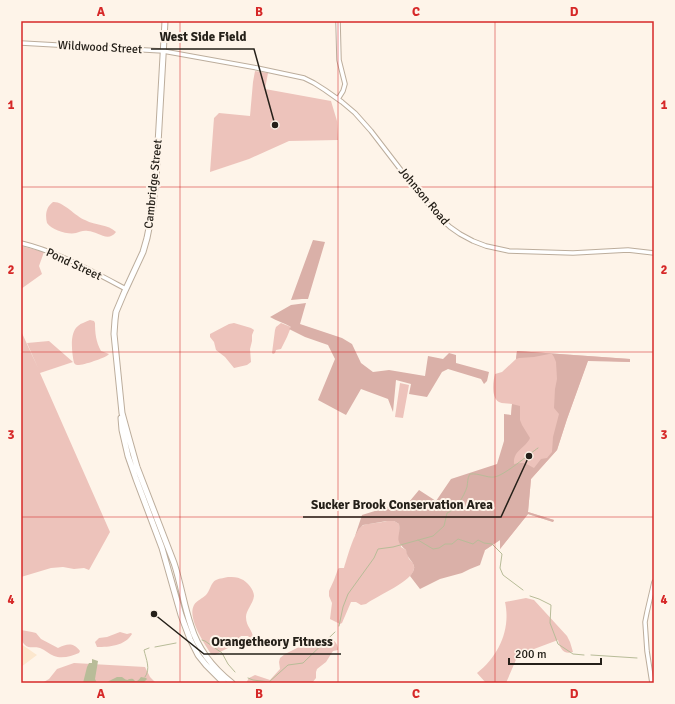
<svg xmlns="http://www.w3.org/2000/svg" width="675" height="704" viewBox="0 0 675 704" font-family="Signika,sans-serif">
<rect width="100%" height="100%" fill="#fef4e9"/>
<path fill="#fce7ce" d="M21 644 37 655 21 667Z"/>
<path fill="#edc3bb" d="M255 71 268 73 265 89 331 101 337 121 338 140 289 141 249 159 210 172 214 118 219 113 250 116 253 82Z
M53 202C63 201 75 216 85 220 96 226 108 224 116 232 108 243 97 231 88 231 83 230 80 232 76 233 68 235 52 230 47 223 45 215 46 207 53 202Z
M21 246 44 252 39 266 42 274 21 289Z
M90 320 94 321 95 323C95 333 96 342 101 351L109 354 108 355C105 358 81 366 77 365 76 365 75 364 74 363 72 353 69 333 78 326 81 323 86 322 90 320Z
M234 323 251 328 254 330 252 335V341L250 349 251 362 247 365 234 368 225 357 216 350 214 342 210 337V334L229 324Z
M281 323 291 327 287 337 281 349 276 350 275 353 273 354 272 353 275 330 276 327Z
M21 331 38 368 27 343 49 341 73 362 40 373 110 532 89 570 84 568 74 569 63 567 51 568 21 577Z
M517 351 630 359V362L588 360 567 419 557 450 531 479 528 512 554 520 553 522 528 514 500 549V540L485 550 483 556 506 474 512 404C508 403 503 404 499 402 491 398 493 381 495 374L502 372 516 359Z
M400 383 409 385 403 418 395 417Z
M387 521H394L399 524 401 547 406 550C407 553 408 556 409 559 412 562 414 563 414 567 416 580 376 596 366 604L361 605 356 602H351L342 623 340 624 330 619 332 603 329 596V591L334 580 338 569 339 568H344C347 559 354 531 362 526 366 523 381 523 387 521Z
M228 577C233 577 237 577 241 579 247 581 254 590 254 596 253 604 246 610 246 617 246 627 253 630 253 638H250L248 636H241L230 647 222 651 219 653 215 655 211 654C204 643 187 618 194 605 197 600 202 599 206 595 210 591 211 582 216 580 220 578 225 578 228 577Z
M526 598 534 600 567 636 570 642 573 652C563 655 560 648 558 640L518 655 506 683H486L477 673C499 656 511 629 505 602Z
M21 630 32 632 36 633 41 639 58 648C67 644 73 642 80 651L79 653C72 656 62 659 54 656 49 654 45 650 40 648 36 646 29 649 25 645 21 641 21 635 21 630Z
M120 632 127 634 131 633 132 634C125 646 109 647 97 647L95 642 99 638 107 637Z
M331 639C335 641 338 644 338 650L333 651 326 662 317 669 316 672V678L312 683H246L249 678 255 675 270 680 280 669 279 662 280 658 285 654 297 648 303 646 321 645Z
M74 663 145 667 150 677 156 683H42L49 679 57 669Z"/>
<path fill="#dab0a8" d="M313 240 325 242 308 299H302L291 300Z
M306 303 300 324 342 338 352 344 361 363 373 372 389 370 425 376 428 356 443 359 449 353 456 355V363L489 372 487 381 484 384 481 379 448 369 442 372 427 397 409 394 411 384 396 380 393 412 388 399 361 389 346 415 318 400 335 359 328 345 305 337 289 329 291 327C284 323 277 321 270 317L291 305Z
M517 351 630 359V362L588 361 567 419 557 450 531 479 528 512 554 520 553 522 528 514 500 549V540L485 550 480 565 470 569 462 573 440 579 420 589 410 576C421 563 407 562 406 550 393 540 401 537 399 524L394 521H387L363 525 359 529 355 536 362 515 394 505 404 508 419 490 436 501 451 479 497 464 504 441V414L511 415 512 404 520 406V420L522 425 530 438C525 449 513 450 514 464 527 462 524 463 534 468L541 459 547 458 552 452 553 437 559 414 554 408 555 389 557 379 556 362 554 357 552 354H549L534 357 519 358 516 359Z"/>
<path fill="#b8bc98" d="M92 659 98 661 95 679 97 683H83L87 667 89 663H92Z
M117 677H122C130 683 126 678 133 679L135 681C139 681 139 679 141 677L146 678 147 679 143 683H105Z"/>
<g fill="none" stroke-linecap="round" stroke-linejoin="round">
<path stroke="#b8bc98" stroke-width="1" d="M418 540 433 549 439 548 445 544H452L458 539 473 544 478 540 484 543 492 544 502 554 500 568 503 575 523 590
M530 596 539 599 551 605 550 623 558 644 573 654 584 655
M339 626 343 607 348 594 374 558 378 549 393 547 433 536 444 526 447 513C456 510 464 496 467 487 468 482 467 479 470 474 479 473 487 478 494 477 504 476 529 454 538 448
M202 640 205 641 222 653 228 664 235 672
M155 647 176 643
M591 655 637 658
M145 677C151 669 146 659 144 650L149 648
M248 678 253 680 269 682 288 665 303 663 335 632"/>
<g stroke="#bcad9c" stroke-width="5.5">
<path id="minor" d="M338 21 339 60 345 84 343 91 338 99
M21 43 163 51 257 68 304 78 314 83 325 90 342 102 355 113 371 131 414 187 438 216 450 227 460 234 473 241 486 246 509 251 573 253 628 250 654 253
M21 243C58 252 92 271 126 289
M652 683 647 651 645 622 647 612 654 582"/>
</g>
<g stroke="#bcad9c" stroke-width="7">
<path id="highway" d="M165 21 156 179 152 213 147 238 143 252 124 293 116 312 115 320 114 334 122 413 128 435 137 467 174 563C181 584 184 606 191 626 198 649 213 668 232 683
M121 418 122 430 128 456 136 479 162 548 181 615 190 639 198 655 206 665 224 683"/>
</g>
<use href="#minor" stroke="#fff" stroke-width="3.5"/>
<use href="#highway" stroke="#fff" stroke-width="5"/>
</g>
<path fill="none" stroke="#d62828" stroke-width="1" stroke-opacity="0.55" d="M180 21V683M338 21V683M495 21V683M21 187H654M21 352H654M21 517H654"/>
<g text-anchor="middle" stroke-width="4" stroke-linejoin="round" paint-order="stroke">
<g font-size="12" fill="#252019" stroke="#fef4e9">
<text transform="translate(100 47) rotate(3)" y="4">Wildwood Street</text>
<text transform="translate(153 184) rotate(-84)" y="4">Cambridge Street</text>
<text transform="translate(424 196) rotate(50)" y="4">Johnson Road</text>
<text transform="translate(74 264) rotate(25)" y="4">Pond Street</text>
</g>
</g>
<path fill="none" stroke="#252019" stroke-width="1.5" d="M275 125L254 49H151M529 456L501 517H303M154 614L204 654H341"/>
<g fill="#252019" stroke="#fef4e9" stroke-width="1.5">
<circle cx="275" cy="125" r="4"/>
<circle cx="529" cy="456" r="4"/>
<circle cx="154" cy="614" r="4"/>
</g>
<g font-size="13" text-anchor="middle" font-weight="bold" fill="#252019" stroke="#fef4e9" stroke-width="4" stroke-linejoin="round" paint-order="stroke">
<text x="203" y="41">West Side Field</text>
<text x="402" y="509">Sucker Brook Conservation Area</text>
<text x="272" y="646">Orangetheory Fitness</text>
</g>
<rect width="675" height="704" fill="none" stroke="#fef4e9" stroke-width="44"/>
<path d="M509 658v6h92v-6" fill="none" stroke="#252019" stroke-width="2"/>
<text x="515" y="658" font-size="12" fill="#252019" stroke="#fef4e9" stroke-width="3" paint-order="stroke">200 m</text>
<rect x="22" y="22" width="631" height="660" fill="none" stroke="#d62828" stroke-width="1.5"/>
<g font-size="13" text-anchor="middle" font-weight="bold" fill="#d62828">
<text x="101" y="16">A</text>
<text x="259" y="16">B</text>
<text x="416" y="16">C</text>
<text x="574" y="16">D</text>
<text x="11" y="109">1</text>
<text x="664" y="109">1</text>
<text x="11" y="274">2</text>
<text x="664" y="274">2</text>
<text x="11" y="439">3</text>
<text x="664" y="439">3</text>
<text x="11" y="604">4</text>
<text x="664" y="604">4</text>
<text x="101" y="698">A</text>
<text x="259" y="698">B</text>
<text x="416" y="698">C</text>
<text x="574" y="698">D</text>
</g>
</svg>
